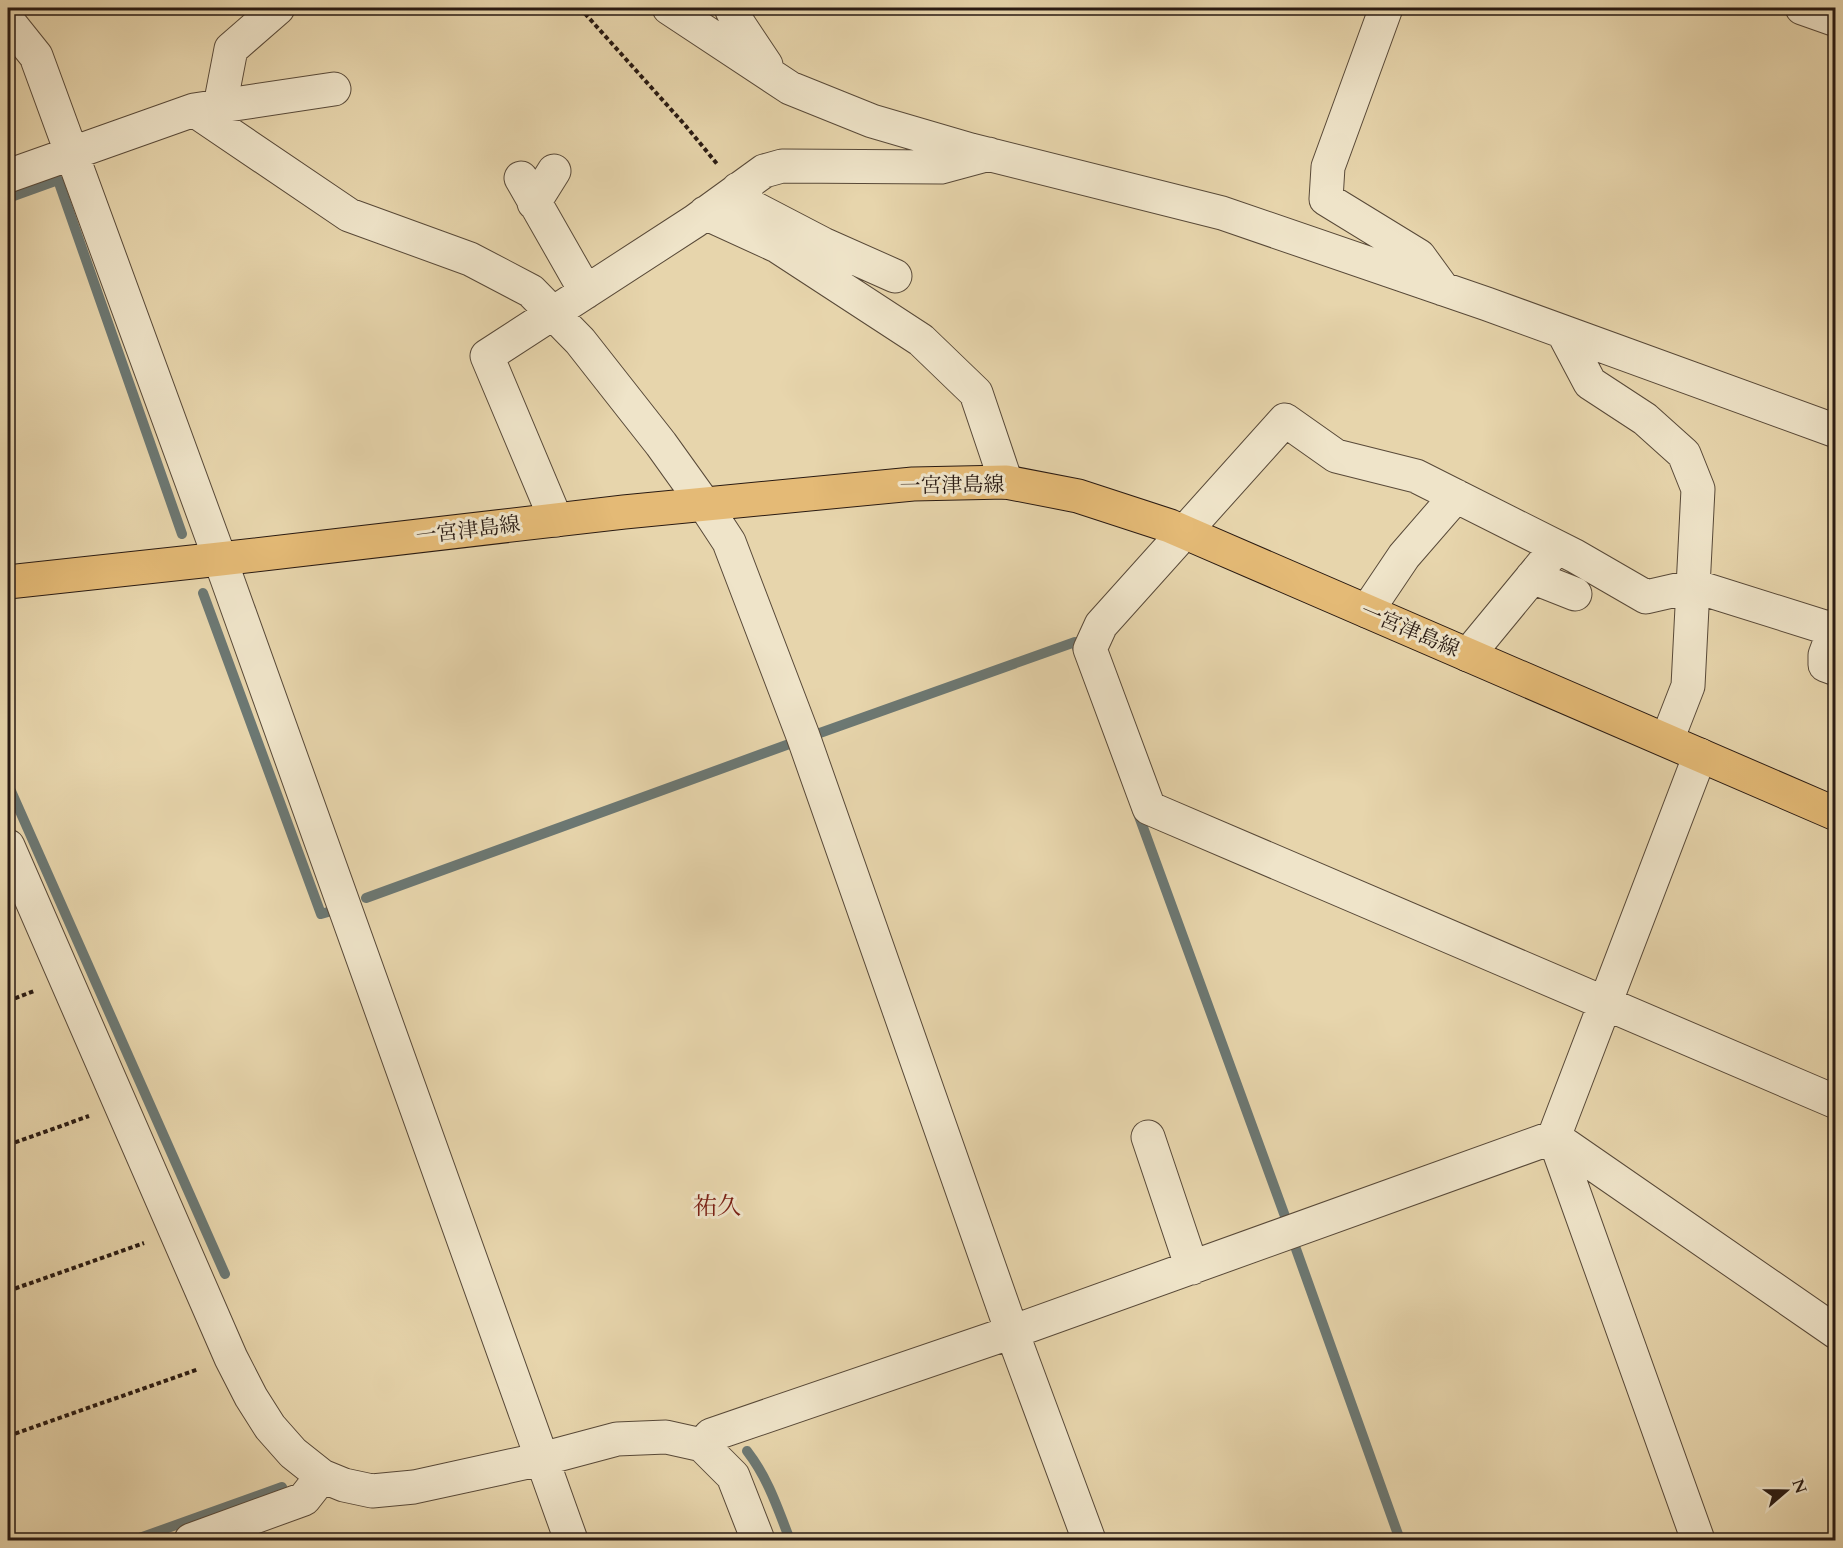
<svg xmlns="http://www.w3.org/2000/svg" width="1843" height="1548" viewBox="0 0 1843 1548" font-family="Cardo,'Noto Serif JP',serif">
<rect width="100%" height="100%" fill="#e7d5ac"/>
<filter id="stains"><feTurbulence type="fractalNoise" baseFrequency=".00333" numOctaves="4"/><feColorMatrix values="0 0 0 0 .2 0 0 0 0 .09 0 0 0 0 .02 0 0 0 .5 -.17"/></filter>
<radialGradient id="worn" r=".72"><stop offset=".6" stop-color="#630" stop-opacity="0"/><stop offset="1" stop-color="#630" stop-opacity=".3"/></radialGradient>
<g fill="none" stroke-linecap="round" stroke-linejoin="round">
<path stroke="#6c7873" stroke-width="10" d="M8 198 58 180 182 534
M203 593 321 914 328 912
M817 734 1075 642 1080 656
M11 791 225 1274
M1136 808 1286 1219
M366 898 792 743
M1296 1249 1400 1540
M747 1451C768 1478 778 1509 790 1540
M134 1540 282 1487"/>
<g stroke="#584938" stroke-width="35">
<path id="minor" d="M669 8 790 88 872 121 971 150 1222 213 1487 304 1836 431
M731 8 738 23 766 65
M1386 8 1328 167 1326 199 1419 256 1443 289
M1802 8 1836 20
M8 21 36 56 220 559 571 1540
M220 106 231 49 278 8
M194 110 334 89
M8 176 194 110 349 215 470 259 531 291 580 341 661 444 704 504 729 542 803 736 1012 1332 1089 1540
M521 178 586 292
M738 189 752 207 823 244 895 276
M534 203 554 171
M705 213 777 246 921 340 976 393 1006 482
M1563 332 1590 383 1645 419 1684 454 1698 489 1688 686 1667 740
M556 520 487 356 695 221 764 171 782 166 941 167 989 154
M1532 577 1575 594
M1367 611 1404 556 1456 496
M1836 625 1825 655V665L1836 669
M1834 630 1694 586 1646 597 1575 556 1416 476 1336 456 1285 420 1101 625 1090 649 1149 808 1836 1102
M1468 655 1557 547
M8 846 231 1358 251 1397 270 1427 293 1453 322 1476 344 1485 372 1491 414 1487 542 1459 617 1439 666 1437 702 1445 733 1476 758 1540
M1148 1137 1192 1268
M702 1445 711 1435 1012 1332 1554 1137 1836 1332
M191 1540 304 1499 322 1476
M1698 1540 1554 1137 1700 755"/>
</g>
<g stroke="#291a12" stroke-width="35">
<path id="major" d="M8 582 220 559 624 512 913 484 1006 482 1078 496 1170 526 1836 814"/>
</g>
<path stroke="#291a12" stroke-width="4" stroke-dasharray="4.5 3" stroke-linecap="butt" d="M580 8 685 125 718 165
M8 1001 34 991
M8 1145 89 1116
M8 1291 144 1243
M8 1436 199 1369"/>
<use href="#minor" stroke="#efe4c9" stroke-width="33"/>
<use href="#major" stroke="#e4ba76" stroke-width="33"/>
</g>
<g text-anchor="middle" stroke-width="6" stroke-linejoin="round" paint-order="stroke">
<g font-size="21" fill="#291a12" stroke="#efe4c9">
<text transform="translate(952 485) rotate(-1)" y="7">一宮津島線</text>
<text transform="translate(468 530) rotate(-7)" y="7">一宮津島線</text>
<text transform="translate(1410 630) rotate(23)" y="7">一宮津島線</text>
</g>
<g font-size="24" fill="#7a1f14" stroke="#efe4c9">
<text x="717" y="1214">祐久</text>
</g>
</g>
<rect width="1843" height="1548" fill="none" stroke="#e7d5ac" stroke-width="30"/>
<rect x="9" y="9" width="1825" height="1530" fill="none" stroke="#291a12" stroke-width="3"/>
<rect x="15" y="15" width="1813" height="1518" fill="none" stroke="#291a12" stroke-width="1.5"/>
<g transform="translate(1786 1491) rotate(70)" stroke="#efe4c9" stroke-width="4.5" paint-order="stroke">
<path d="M0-4.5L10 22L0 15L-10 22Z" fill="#291a12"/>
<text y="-9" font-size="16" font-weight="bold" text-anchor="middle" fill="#291a12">N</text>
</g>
<rect width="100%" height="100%" filter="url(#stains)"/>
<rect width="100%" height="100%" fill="url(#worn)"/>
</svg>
